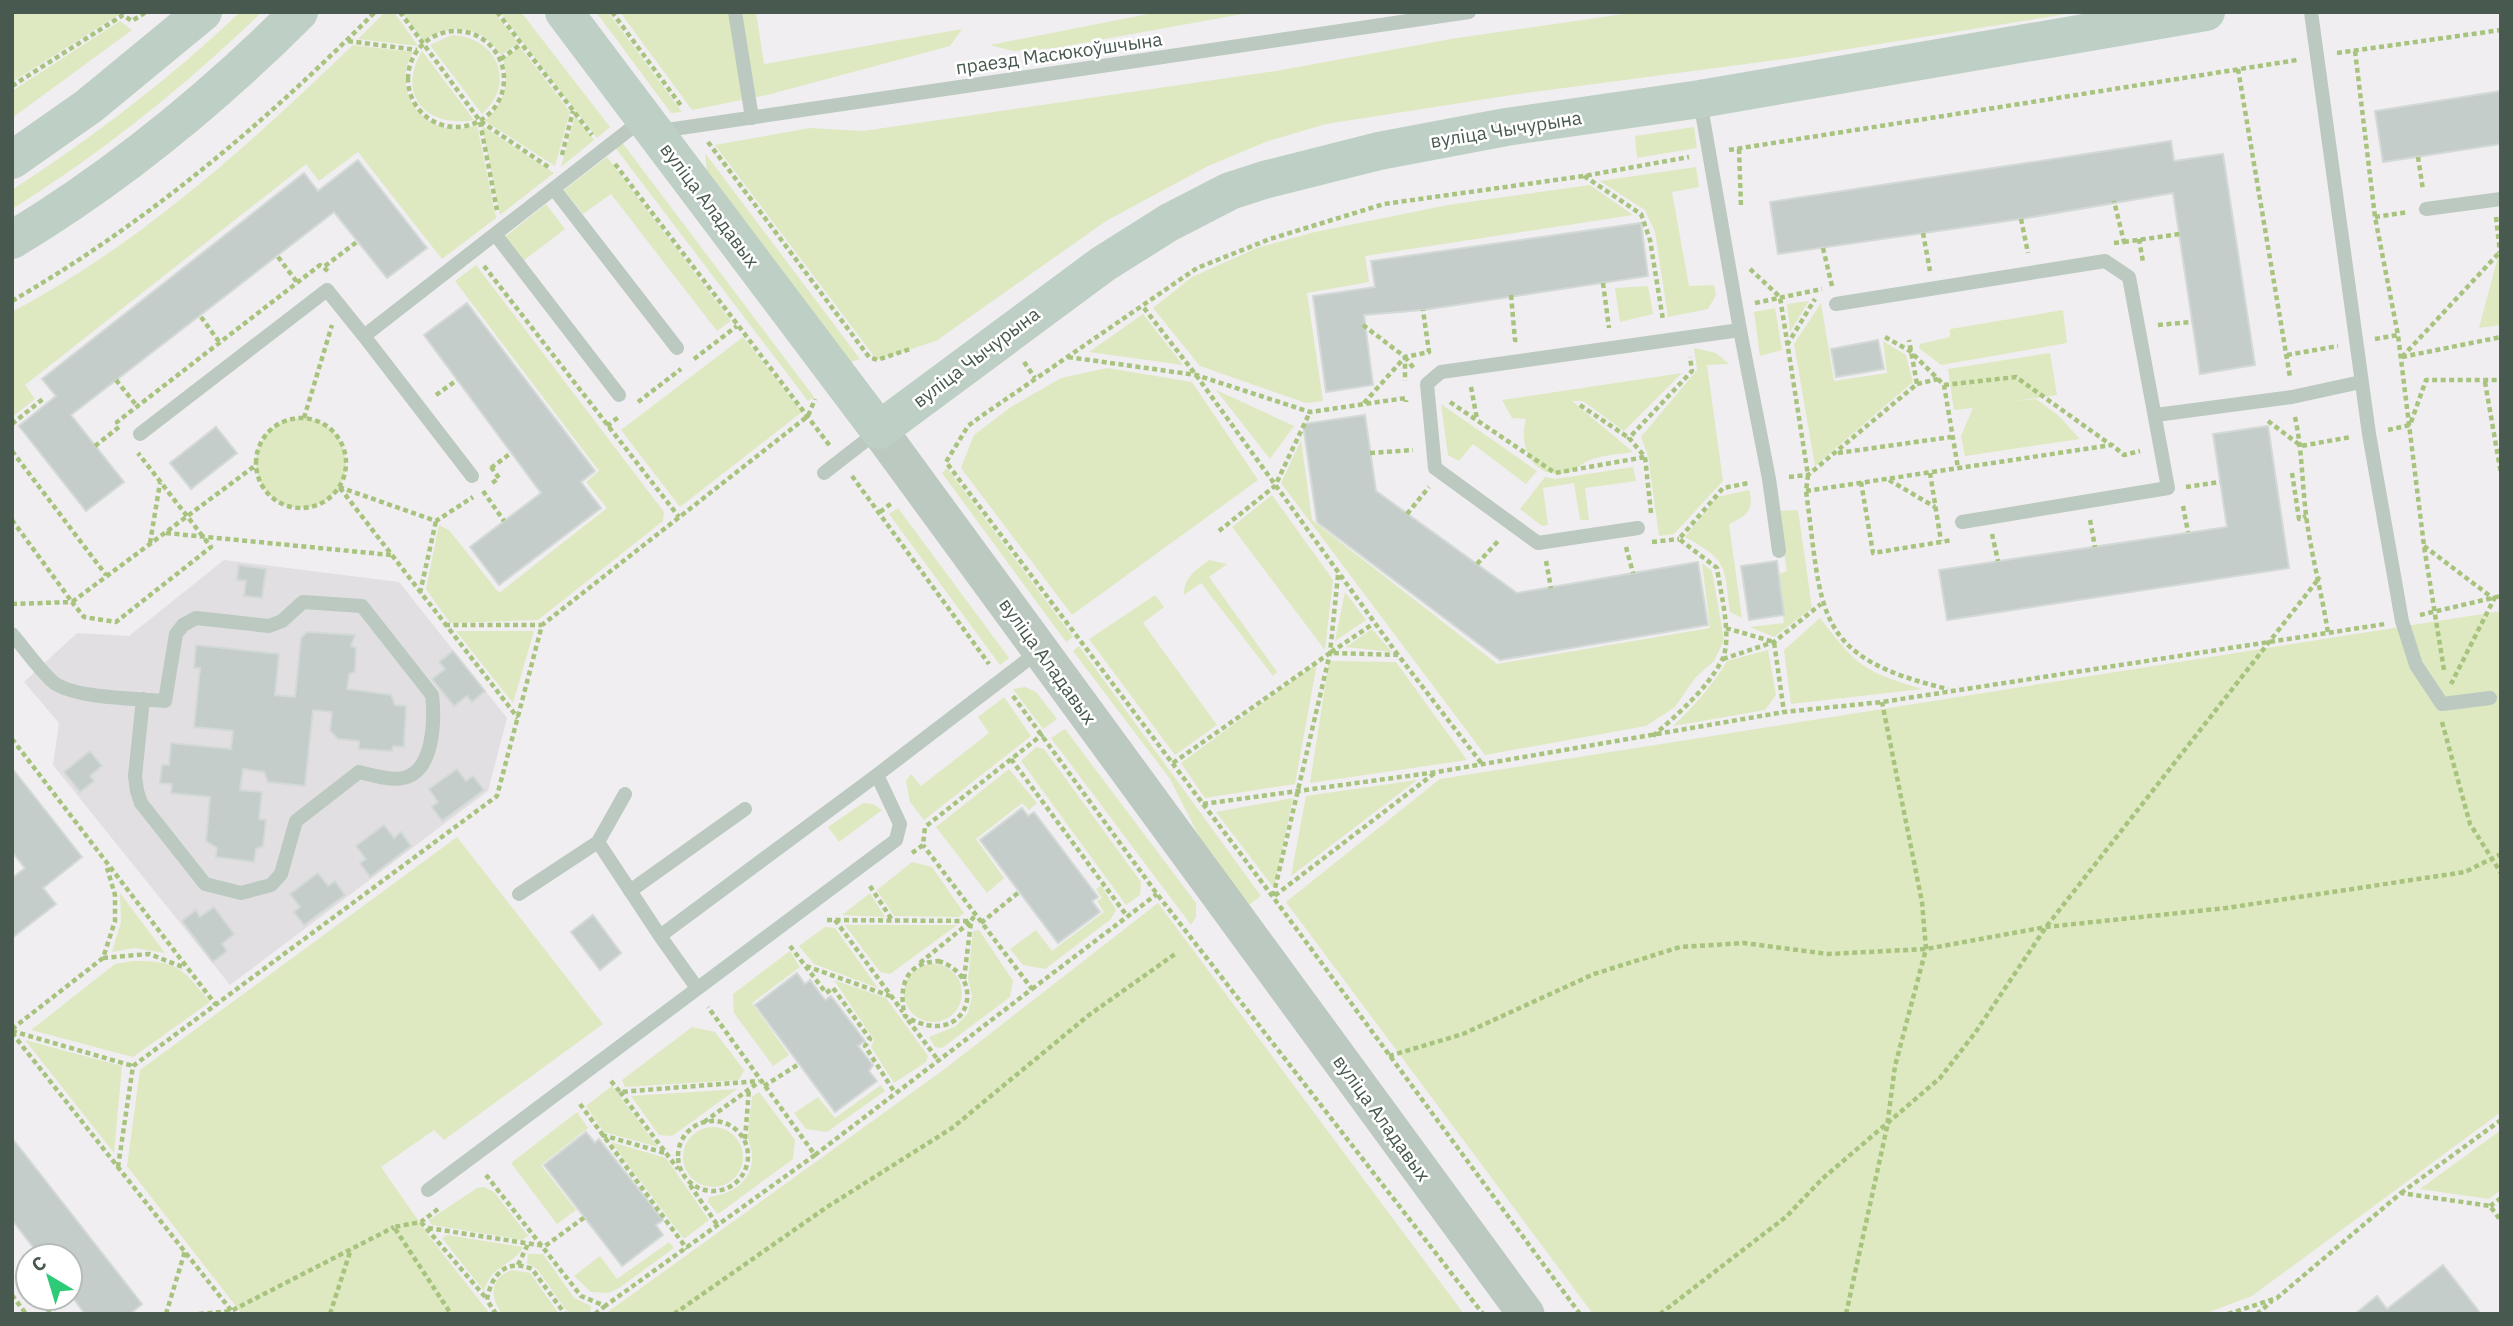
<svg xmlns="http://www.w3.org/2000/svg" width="2513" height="1326" viewBox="0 0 2513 1326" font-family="'IBM Plex Sans',sans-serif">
<rect width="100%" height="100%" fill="#f0eef0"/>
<path fill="#e1dfe2" d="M224 560 399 582 507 718 488 791 230 985 53 765 59 723 24 682 77 633 129 636Z"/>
<path fill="#dee9c1" d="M12 12H123L12 82Z
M240 12H262C185 86 102 153 12 209V190C93 137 170 79 240 12Z
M385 12H394L418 46 358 39Z
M402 12H494L518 43 501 55C482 25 451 22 423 41Z
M500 12H521L610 127 597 138Z
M596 12H608L682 112 671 113Z
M620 12H756L764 64 962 29 950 46 767 95 692 110Z
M1158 12H1254L1055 48 1013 51 990 45Z
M1637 12H2079L1792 58 1518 94 1326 124 1268 141 1208 166 1106 221 936 341 877 360 715 145 810 128 863 131 1276 71 1451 39Z
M120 21 132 30 12 118V91Z
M452 35C497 37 517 83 482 114L430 45Z
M353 45 413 52C387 97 432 143 477 125L496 218 442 259 358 152 319 181 306 164 25 385 35 399 12 417V312C140 244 249 145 353 45Z
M520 47 570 112 555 166 485 121C504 104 510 84 503 59Z
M422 51 474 120C426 128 396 95 422 51Z
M575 116 594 140 561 167Z
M482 126 554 173 500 215Z
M1694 127 1697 148 1637 158 1635 136Z
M621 141 814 397 808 401 614 146Z
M705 153 860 359 851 362 707 172Z
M607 157 731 321 717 331 611 194 583 214 564 190Z
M1696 167 1699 187 1672 192 1689 286 1714 285 1716 295 1708 309 1668 317 1655 232 1645 210 1600 181Z
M1590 185 1633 215 1365 256 1369 282 1307 293 1323 401 1306 403 1200 366 1153 308 1192 277 1257 248 1315 232 1448 205Z
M546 204 565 229 523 261 505 237Z
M2499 253 2501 325 2479 328Z
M476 265 664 512 663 521 538 620 450 623 426 589 439 525 449 530 499 593 607 508 586 482 599 471 455 281Z
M1648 286 1653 314 1620 322 1615 288Z
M1809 301 1790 332 1787 304Z
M1821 303 1834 381 1887 373 1883 341 1906 355 1913 382 1815 466 1794 344Z
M1775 308 1782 350 1760 356 1754 312Z
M2063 310 2067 343 1941 365 1919 348 1920 344 1950 337V329Z
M1143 314 1183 365 1089 352Z
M743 337 802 412 680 507 621 430Z
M1694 348 1716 353 1729 364 1707 365 1723 481 1674 534 1659 536 1648 456 1641 437 1697 370Z
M2050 353 2057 395 2016 401 2036 399 2059 416 2080 439 1965 456 1961 436 1973 408 1954 410 1948 369Z
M1107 368 1192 382 1258 480 1072 615 961 468 974 435 1011 407 1061 378Z
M1682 373 1624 431 1583 401H1572L1633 452C1620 454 1603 455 1590 460 1581 463 1576 471 1566 473 1532 479 1518 446 1526 419L1512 418 1502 400Z
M1216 390 1294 426 1270 459Z
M1441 404 1537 471 1526 484 1473 444 1459 461 1448 455Z
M256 463a45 45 0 1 1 90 0a45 45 0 1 1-90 0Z
M1301 440 1312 520 1497 664 1710 628 1702 563 1712 571 1724 640 1714 661 1695 678 1675 707 1646 726 1485 755 1281 483Z
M1633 467 1636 481 1585 488 1589 520H1580L1574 483 1543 488 1548 525 1542 526 1520 509 1545 477 1555 479Z
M947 468 1073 637 1066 642 1052 623 942 473Z
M1749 490C1755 511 1746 516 1729 524L1742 618 1730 612C1724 566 1729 561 1685 537L1717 497Z
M1272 495 1333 580 1325 650 1232 527Z
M898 508 1009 658 1000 665 889 514Z
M1798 510 1812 608 1774 637 1750 627 1784 623 1777 575 1787 571 1777 511Z
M1209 560 1227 564 1209 577 1277 672 1273 676 1201 583 1184 595C1184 577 1195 571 1209 560Z
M1345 592 1366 620 1335 641Z
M1155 595 1164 607 1143 623 1217 725 1175 755 1089 639Z
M2501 611V1112L2252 1296 2204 1314H1593L1286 902 1440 779Z
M1820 618C1858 667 1863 671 1922 689L1791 704 1784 650Z
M1372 629 1392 652 1346 647Z
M456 631H534L513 703Z
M1079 646 1261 896 1246 907 1205 848 1170 779 1073 651Z
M1768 650 1776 695 1765 710 1673 726C1693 707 1713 685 1727 661Z
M1329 661 1396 662 1467 760 1310 783Z
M1317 663 1295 784 1205 798 1181 763Z
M1025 687 1036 692 1057 719 1043 729 1013 689Z
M1004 697 1031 736 924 820 910 802 906 781 911 774 921 786 989 733 978 717Z
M1065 729 1196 903V917L1191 925 1051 738Z
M1036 747 1044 749 1141 882 1140 895 1126 905 1021 761Z
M1009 769 1037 803 1029 810 1022 803 976 839 1004 878 987 893 936 827Z
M1417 780 1291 876 1306 796Z
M1293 798 1274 888 1216 812Z
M863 803 873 804 882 810 839 842 828 827Z
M457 837 603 1024 444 1140 434 1130 381 1167 429 1236 490 1314H242L127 1166 140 1070Z
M912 862 932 867 964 913 959 917 894 916 877 890Z
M1101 885 1116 910 1111 919 1045 969 1023 965 1010 949 1036 930 1052 951 1104 912 1097 901 1102 898 1096 889Z
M120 893 165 953 134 948 112 952 121 922Z
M870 893 885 917 842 915Z
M1158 903 1464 1314H605L946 1068Z
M845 925H957L890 974 880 972Z
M825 927 835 928 878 988 814 964 799 946Z
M979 930 1013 981 1010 997 942 1048 935 1047 929 1037 956 1026 968 1013 972 996 968 979 973 931Z
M790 951 800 967 752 1003 789 1055 773 1066 734 1013 733 994Z
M133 961C179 961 182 968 210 1002L133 1057 31 1030 115 964Z
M904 993a29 29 0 1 1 58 0a29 29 0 1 1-58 0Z
M834 980 886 998 928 1056 926 1062 894 1083 871 1047 874 1040Z
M692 1027 715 1032 744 1070 739 1080 625 1087 622 1080Z
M25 1040 122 1066 114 1153Z
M881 1085 885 1091 827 1132 806 1129 794 1113 818 1097 835 1118Z
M612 1086 658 1147 604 1132 586 1106Z
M737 1089 672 1136 659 1135 631 1096Z
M759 1092 795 1140 793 1159 718 1214 708 1202 709 1197C731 1194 751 1183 752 1159 753 1151 749 1144 748 1137 748 1124 751 1110 752 1097Z
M577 1112 588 1128 541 1165 576 1210 557 1224 511 1163Z
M683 1157a30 30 0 1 1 60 0a30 30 0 1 1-60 0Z
M2501 1130V1190L2489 1199 2420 1189Z
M611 1142 666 1158 709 1220 684 1239Z
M484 1187 494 1192 528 1236 522 1240 432 1225 429 1220 477 1188Z
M447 1235 523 1247C512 1267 492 1263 484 1291L442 1238Z
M669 1242 674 1248 619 1288 608 1293 591 1292 574 1276 600 1256 617 1279Z
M528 1254H543L574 1298 591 1306 590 1314H569L537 1269 527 1263Z
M512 1270 530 1273 559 1314H502C490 1297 489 1278 512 1270Z"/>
<path fill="#c5cdca" stroke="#d3d9d6" stroke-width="2" d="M2501 91V144L2383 162 2375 111Z
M2171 141 2174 161 2223 154 2255 365 2200 374 2173 193 2021 219 1778 254 1770 202Z
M358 160 427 248 387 278 334 212 71 415 124 482 86 511 19 426 56 396 42 379 304 173 318 191Z
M1641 223 1648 276 1423 310 1364 315 1373 385 1326 392 1313 296 1375 287 1371 261Z
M467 303 595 471 581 482 601 508 499 585 470 547 541 493 424 335Z
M1878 340 1884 369 1836 377 1831 349Z
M1365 415 1376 491 1517 593 1698 562 1708 625 1500 660 1317 522 1303 424Z
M2268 426 2289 568 1947 620 1939 570 2227 527 2213 434Z
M216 427 237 453 191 489 170 463Z
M1777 561 1784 615 1749 620 1741 566Z
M239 565 266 569 262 598 244 596 246 581 237 580Z
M307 632 355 635 351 646 356 648 355 672 349 674 347 689 391 695 395 705 406 706 404 747 393 746 392 751 359 749V741L338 739 330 731 332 712 313 710 305 786 268 782 264 772 243 769 240 790 262 792 259 819 266 820 263 846 256 849 254 862 216 857 217 848 206 841 210 797 171 793 172 784 160 783 162 765H169L171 743 231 749 233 731 194 727 200 668H194L196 645 279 654 275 695 295 697 301 638Z
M453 651 485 691 472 702 467 696 454 706 432 679 445 669 439 662Z
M90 751 102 766 90 776 94 781 80 792 64 772Z
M12 768 82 857 43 888 56 904 12 938V878L25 868 12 852Z
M457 769 466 781 473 776 484 790 442 821 432 807 438 802 429 789Z
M1022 808 1028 816 1034 812 1098 897 1092 901 1100 912 1058 943 980 840Z
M384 825 394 838 401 832 411 846 370 877 360 863 366 859 356 846Z
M318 873 328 886 335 881 345 895 304 925 294 912 300 907 290 894Z
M214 907 234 934 222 944 227 951 213 962 182 921 196 910 200 917Z
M593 915 621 953 600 970 571 932Z
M797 973 805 984 810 980 825 1000 831 996 865 1041 858 1046 873 1065 869 1071 877 1081 835 1112 755 1005Z
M586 1132 595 1143 599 1139 663 1220 656 1225 663 1235 622 1266 544 1165Z
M12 1138 142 1304 130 1314H85L70 1294V1256H40L12 1220Z
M2443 1265 2481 1314H2355L2377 1296 2387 1309Z"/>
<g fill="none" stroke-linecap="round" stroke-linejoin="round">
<path stroke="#a7c37d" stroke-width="4.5" stroke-dasharray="5 3.5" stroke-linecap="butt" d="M400 12 480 121 550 168
M497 12 592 135
M612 12 682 107
M408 79a48 48 0 1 1 96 0a48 48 0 1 1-96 0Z
M348 41 417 50
M2355 51 2375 217 2398 335 2424 546 2444 670
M2337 53 2501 30
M501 59 521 44
M2238 69 2290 377
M12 86 123 15 132 21 146 12
M480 122 497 210
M708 142 869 357 877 360 910 349
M1739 149 1741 207
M1729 150 2297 60
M562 155 573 111
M2418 157 2423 190
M615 164 830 446
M1584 176 1641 214 1650 240 1663 320
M2375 217 2408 212
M2496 217 2500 253
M2021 219 2028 253
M1923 233 1930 271
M2139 239 2143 262
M2124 242 2180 234
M2114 243 2124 242 2114 201
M1823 248 1832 286
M278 257 297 282
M325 266 358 241
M484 266 679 517
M1750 269 1780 297 1808 475 1806 491C1823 614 1812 657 1948 689
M1603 283 1609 328
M1511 295 1515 340H1519
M12 301C148 222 264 124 375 12
M1755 303 1822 289
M1144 308 1196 375 1398 655
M201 317 220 343
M1363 325 1405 357V381
M2158 325 2192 322
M1885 337 1910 351 1944 385 1958 468
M2375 339 2398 335
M1787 345 1815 299
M2287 355 2338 346
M1068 357 1196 375 1310 412 1406 398V402
M1405 357 1415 370
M2402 357 2499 253
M2402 357 2501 337
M694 359 737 326
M1024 362 1035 378
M116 380 137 406
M2485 382 2501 474
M1917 384 1938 379
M1944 385 2016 377 2111 445
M1471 387 1477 419
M436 395 457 380
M638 402 681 369
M1450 402 1555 473 1645 457
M1364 403 1405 357 1429 352 1423 310
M1580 405 1629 438
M2295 417C2302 449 2302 482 2306 515 2311 554 2322 594 2328 633
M304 418 332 325
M256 463a45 45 0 1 1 90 0a45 45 0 1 1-90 0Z
M2268 421 2301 446 2351 437
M12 424 44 398
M607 426 620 416
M2388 430 2410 425 2426 380H2501
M95 446 119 427 117 422 320 265 328 271
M12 451 106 575
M1370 453 1413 450
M1838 453 1951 437
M491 467 499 478 491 484
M491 468 511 453
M1930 473 1941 541
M2292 473 2299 519 2306 516
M852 476 989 664
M1789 477 1808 475 1917 384 1909 340
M1889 480 1935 507
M1861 482 1873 553 1953 540
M339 487 436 521 473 497
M2186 487 2220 482
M340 488 518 718
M483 491 504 521
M1806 491 2112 445 2124 455 2140 451
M2183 506 2188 532
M880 512 893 502
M1651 513 1645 457 1629 438 1692 371 1690 357
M1407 514 1429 487
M12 520 72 602 256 465
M2090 520 2095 547
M1219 531 1275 486 1310 412
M166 533 391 555
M1992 534 1998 561
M1652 542 1679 539
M150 543 160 483
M2424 546 2494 599 2451 684
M1626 547 1633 573
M1546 561 1551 588
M1477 564 1500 539
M1338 575 1330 653 1273 897 1436 772
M420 593 436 521
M12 604 72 602 84 617 116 622 211 547 138 453
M2420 615 2501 596
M445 625H542
M1726 628 1774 642 1784 712
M1331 652 1373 624
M1723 659 1774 642 1821 604
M1013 696 1157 894 1483 1314
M2442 722 2470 824 2501 873
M1653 736C1678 714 1707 689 1722 660 1733 638 1720 591 1717 568L1679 539 1723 488 1749 483
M12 739 216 1005
M1011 759 1127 916
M1173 763 1330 653 1398 655 1482 764
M1203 804 1437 772 1784 712 1882 702 2385 624
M912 853 923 845 925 827 1043 734
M870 886 892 920
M827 920 971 921 975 915
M835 920 903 1012
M981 923 1019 892
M790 946 826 993 833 988 870 1039 865 1046 895 1093
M103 958 149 954 183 967
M938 961C992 977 966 1053 905 1016 898 987 905 963 938 961Z
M920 963 970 922
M806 966 890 996
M964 979 971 922
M1032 989 1157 894
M908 1020 938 1060
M12 1029 103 958 115 921V895L107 868
M12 1031 133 1066
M12 1033 234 1314
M1389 1056 1463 1034 1594 974 1680 947 1744 943 1828 954 1926 949 2046 927 2226 908 2465 872 2501 854
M611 1081 620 1092 759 1081
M764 1086 799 1064
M620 1092 678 1169
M580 1104 687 1249
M678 1156a35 35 0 1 1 70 0a35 35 0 1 1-70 0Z
M704 1122 759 1082
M602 1135 665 1153
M745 1139 749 1089
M815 1155 1032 989 923 845
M118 1167 133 1066 497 796 542 625 808 416 815 399
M486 1175 581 1296 605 1306 815 1155 708 1007
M690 1185 718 1226
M2401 1193 2501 1120
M2490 1206 2501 1198
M438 1209 421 1222 394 1227 451 1314
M421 1222 486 1298
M428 1228 545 1246 585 1217
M518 1265 528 1244
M12 1295 26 1314
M47 1314 68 1298
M166 1314 185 1251
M199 1314 231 1311 394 1227
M330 1314 351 1249
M496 1314 487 1300C491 1275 506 1258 532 1269L565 1314
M595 1314 605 1306
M674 1314 827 1207 952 1128 1089 1015 1175 954
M1580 1314 1273 897 946 462 968 426 980 417 1197 268 1270 239 1384 204 1584 176 1689 157
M1660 1314 1787 1216 1822 1179 1940 1078 1975 1033 2046 927 2320 577
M1846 1314 1887 1127 1895 1066 1926 949 1922 902 1882 702
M2228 1314 2277 1298 2401 1193 2490 1206 2501 1221
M2257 1314 2272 1301"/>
<path stroke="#bbc9c0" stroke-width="14" d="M735 12 752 118
M2311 12 2369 434 2402 621 2416 665 2442 704 2490 698
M660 131 1469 12
M554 189 677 348
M2426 209 2501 199
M495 234 619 395
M1836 304 2105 261 2129 277 2168 488 1962 522
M1740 330 1769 479 1779 551
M364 336 472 476
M2156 415 2292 397 2361 382
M140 434 327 290 364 336 643 119
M824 473 878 431
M1638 528 1538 543 1435 468 1427 384 1441 372 1740 330 1700 101
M12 634C25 649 37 667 52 681 72 699 136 698 165 701L176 634 183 625 196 618 269 626 282 621 303 602 362 606 432 695C435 720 434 772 403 778 391 781 372 775 359 772L296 821 281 874 271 885 241 893 205 884 141 803 137 791 135 776 143 699
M598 842 625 794
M630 891 745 809
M519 894 598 842 660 936
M697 988 660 936 877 775
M428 1190 896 840 900 824 877 775 1039 651"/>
<path stroke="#bbc9c0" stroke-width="37" d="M879 430 1526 1314"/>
<path stroke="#bed0c5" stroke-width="38" d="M564 12 879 430 1103 264 1168 223 1230 191 1264 180 1379 151 1506 127 1700 99 2206 12
M12 160 89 106 203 12
M12 240C118 176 212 99 299 12"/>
</g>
<g text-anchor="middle" stroke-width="5" stroke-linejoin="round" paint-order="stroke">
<g font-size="19" fill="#48594f" stroke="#fff">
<text transform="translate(1059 53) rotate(-8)" y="7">праезд Масюкоўшчына</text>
<text transform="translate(1506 129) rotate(-9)" y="7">вуліца Чычурына</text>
<text transform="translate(710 205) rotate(53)" y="7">вуліца Аладавых</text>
<text transform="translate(976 357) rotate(-37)" y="7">вуліца Чычурына</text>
<text transform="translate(1048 661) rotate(54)" y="7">вуліца Аладавых</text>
<text transform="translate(1382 1118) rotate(54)" y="7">вуліца Аладавых</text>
</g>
</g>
<rect width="2513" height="1326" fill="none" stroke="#48594f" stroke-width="28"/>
<g transform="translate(49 1277) rotate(322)"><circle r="33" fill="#ffffff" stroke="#b6bdb9" stroke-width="2"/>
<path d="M0-5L12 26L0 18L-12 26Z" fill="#2dcb77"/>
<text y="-10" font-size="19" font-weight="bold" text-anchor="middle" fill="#48594f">С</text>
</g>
</svg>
